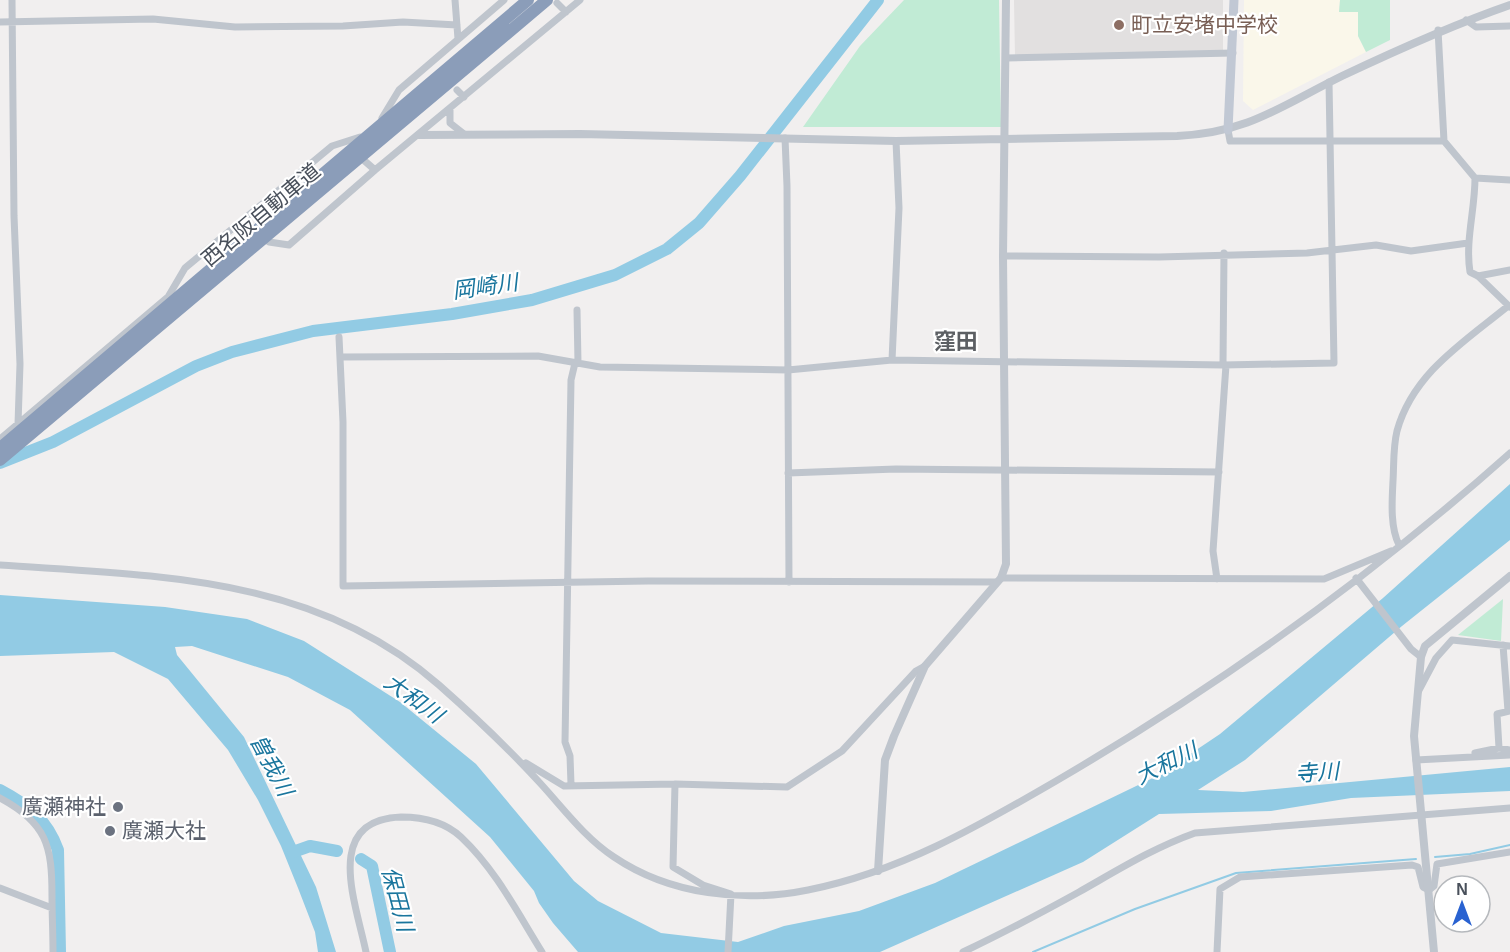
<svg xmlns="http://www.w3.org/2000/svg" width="1510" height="952" viewBox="0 0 1510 952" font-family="Arial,'Noto Sans JP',sans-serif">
<rect width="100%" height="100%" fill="#f1efef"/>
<path fill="#faf7ea" d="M1244 0H1340L1339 12 1358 11V36L1366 52 1253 110 1243 101Z"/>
<path fill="#e2e0e0" d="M1014 0H1223V51L1015 56Z"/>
<path fill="#c1ebd5" d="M904 0H999L1001 127H803L860 46Z
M1340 0H1390V40L1366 52 1358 36V12H1339Z
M1503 599 1501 641 1458 635Z"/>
<path fill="#92cbe4" d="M1510 484V540L1402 626 1245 760 1198 790 1243 792 1510 767V791L1351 798 1271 811 1159 814 1083 862 880 952H578L553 923 539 903 534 891 490 837 350 710 288 677 192 646 175 647 177 655 244 737 316 887 336 952H318L315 932 298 888 281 846 258 800 228 750 168 679 114 652 0 656V595L165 607 247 619 304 641 400 702 476 764 574 881 598 901 661 933 738 942 784 926 859 911 935 883 1159 775 1220 734 1383 598Z"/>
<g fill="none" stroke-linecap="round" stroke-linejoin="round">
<path stroke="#92cbe4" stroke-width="2" d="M1435 857 1470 854 1510 845
M1033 952 1135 909 1236 873 1416 859"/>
<path stroke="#92cbe4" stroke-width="12" d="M0 463 53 442 196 366 232 352 313 331 452 314 532 300 615 275 667 249 699 223 740 176 878 0
M0 790C28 805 47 819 58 850L60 952
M293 852 310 846 337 851
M361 859 372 866 390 952"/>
<path stroke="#bfc5cd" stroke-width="7" d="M12 0 14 216 20 364 18 424
M455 0 458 39
M557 3 566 12
M1466 20 1476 27 1510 26
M0 22 153 19 235 27 343 26 403 22 457 25
M1438 30 1444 141 1475 178C1475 210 1465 241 1470 272L1478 276 1510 307
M1006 58 1233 53
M457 90 464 97
M450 108V123L464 134
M382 118 399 90 504 0
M1228 130 1230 141H1444
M785 138 787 186 789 582
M359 156 375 170
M1475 178 1510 180
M269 242 289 245 375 170 580 0
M1003 256 1159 257 1307 253 1376 245 1411 251 1468 243
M1478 276 1510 270
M577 310 578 363
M339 337 343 422V586L648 581 997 582
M340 357 538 356 600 367 788 370 892 360 1223 365 1334 363 1329 82
M892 360 899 208 896 141
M1223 365 1224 253
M0 439 168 297 185 268 332 146 360 137
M788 473 896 469 1219 472
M1399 545C1390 527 1392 501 1393 481 1394 465 1393 447 1397 431 1413 373 1464 342 1508 306
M0 565C156 576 314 575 439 685 474 716 509 749 540 783 563 808 585 838 614 857 670 895 744 903 808 890 899 872 977 827 1056 781 1217 687 1371 577 1510 453
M1001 578 1324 579 1391 551
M1356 578 1411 649 1421 657
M1217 579 1213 551 1226 365
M1503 645 1508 711
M1418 692 1436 658 1452 640 1510 646
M1499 748 1497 714 1510 711
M1475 753 1499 748 1510 750
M1416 760 1510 755
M526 763 564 786 675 784 787 787 842 751 916 671 925 666
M571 784 570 756 565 742 571 380 575 363
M675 784 673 867 703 885 731 894 728 952
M0 798C47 823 52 846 52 896 52 915 53 933 53 952
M0 888 52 908
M366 952C356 903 322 820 401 817 422 817 445 822 461 837 496 870 517 912 542 952
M963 952C1003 933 1041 913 1079 892 1118 870 1153 848 1195 833L1510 808
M1217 952 1220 889 1240 877 1412 865 1418 867 1423 887 1429 890 1434 886 1437 864 1510 852"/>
<path stroke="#bfc5cd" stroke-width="8" d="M419 135 580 134 896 141 1177 136C1248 133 1281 106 1342 76 1397 50 1452 25 1510 5
M878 871 885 760 894 736 925 666 1001 578 1006 564 1003 256 1006 0
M1434 952 1414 736 1421 657 1425 646 1510 576"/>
<path stroke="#c1c8d4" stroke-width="9" d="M1228 130 1234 0"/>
<path stroke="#8b9db9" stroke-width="12" d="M0 448 528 0
M0 460 547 0"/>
</g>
<circle fill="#8d6e63" stroke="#fff" stroke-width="2" cx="1119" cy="25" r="6"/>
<g fill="#6b7280" stroke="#fff" stroke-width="2">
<circle cx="118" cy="807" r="6"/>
<circle cx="110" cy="831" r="6"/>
</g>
<g text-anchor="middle" stroke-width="4.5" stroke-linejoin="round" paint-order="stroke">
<g font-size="21" fill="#785e54" stroke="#fff" text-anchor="start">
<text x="1131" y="32">町立安堵中学校</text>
</g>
<g font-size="21" fill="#49505b" stroke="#fff">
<text transform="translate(261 215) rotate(-40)" y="7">西名阪自動車道</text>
</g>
<g font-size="21" fill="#5b616d" stroke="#fff" text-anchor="end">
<text x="106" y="814">廣瀬神社</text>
<text x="122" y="838" text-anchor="start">廣瀬大社</text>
</g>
<g font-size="22" font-style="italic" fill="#19759d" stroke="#fff">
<text transform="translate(485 286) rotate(-8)" y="8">岡崎川</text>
<text transform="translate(414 698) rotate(36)" y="8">大和川</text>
<text transform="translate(1166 763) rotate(-26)" y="8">大和川</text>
<text transform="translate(272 765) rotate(62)" y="8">曽我川</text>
<text transform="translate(1317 772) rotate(-4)" y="8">寺川</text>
<text transform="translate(398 899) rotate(75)" y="8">保田川</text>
</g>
<g font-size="22" font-weight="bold" fill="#5c5f63" stroke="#fff">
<text x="956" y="349">窪田</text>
</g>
</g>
<g transform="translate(1462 904)"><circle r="28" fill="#ffffff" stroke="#b6b9bd" stroke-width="1.5"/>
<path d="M0-4.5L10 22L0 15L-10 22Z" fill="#2962d1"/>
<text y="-9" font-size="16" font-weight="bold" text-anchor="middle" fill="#49505b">N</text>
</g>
</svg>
